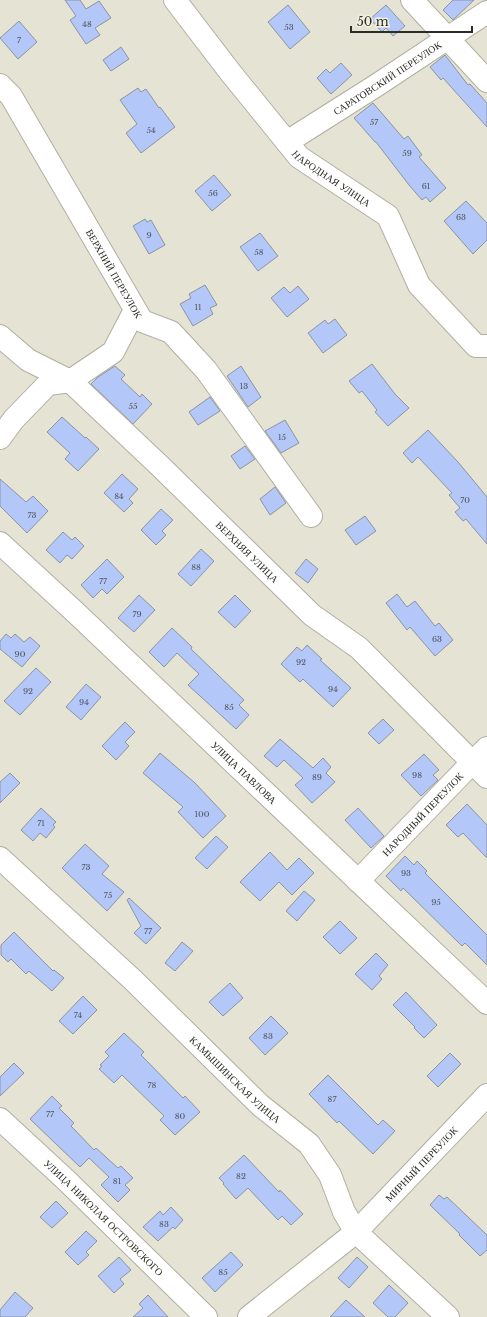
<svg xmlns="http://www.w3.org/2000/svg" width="487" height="1317" viewBox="0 0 487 1317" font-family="'Libre Baskerville',serif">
<rect width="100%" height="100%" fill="#e5e3d3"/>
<path fill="#b3c8f8" stroke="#8d93a0" d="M65 0H80L86 9 99 1 111 18 95 28 100 35 86 44 70 20 76 16Z
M453 0H474L453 20 443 10Z
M288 5 310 32 290 49 268 22Z
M386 5 405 26 393 36 386 28 382 32 370 19Z
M19 21 37 42 18 59 0 38Z
M121 47 129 59 111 71 103 60Z
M445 55 468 85 470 84 487 103V127L443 78 441 80 430 67Z
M341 63 352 75 331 94 317 78 326 69 330 73Z
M138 88 141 92 146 89 159 108 160 107 175 127 141 153 126 133 137 124 120 100Z
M373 103 404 139 408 136 422 155 419 157 446 188 430 202 426 197 422 200 409 185 376 142H375L354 118Z
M214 175 231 195 212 211 195 191Z
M466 201 487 223V240L473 254 444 221Z
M145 219 147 222 151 220 165 245 149 254 133 226Z
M260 233 278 256 258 271 240 247Z
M205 285 217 305 210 308 213 314 193 326 180 304 191 298 189 294Z
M298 286 309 299 287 317 271 298 284 287 290 293Z
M335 319 347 335 323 353 308 333 325 320 328 324Z
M372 364 395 394 409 408 388 426 375 412 377 410 362 391 359 393 349 381Z
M115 366 125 375 121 379 140 397 142 394 152 404 133 424 91 384 98 377Z
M241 366 261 397 248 407 227 376Z
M210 397 220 411 198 425 189 412Z
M62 417 85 438 86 437 99 449 78 471 65 459 70 453 47 432Z
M285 420 299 443 281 453 265 431Z
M428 430 458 462 487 497V544L466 519 463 521 455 512 460 508 449 495 452 493 418 457 412 463 403 453Z
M245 446 255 459 240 469 231 456Z
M122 474 138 489 129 499 133 503 124 512 104 493Z
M0 479 26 502 33 496 48 511 27 533 0 506Z
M275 487 286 503 270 515 260 499Z
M161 509 173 520 162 531 166 535 156 545 141 530Z
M365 516 376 531 356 545 345 530Z
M63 532 72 540 75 537 84 546 72 559 67 555 60 563 46 550Z
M201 549 214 561 191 586 178 574Z
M107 559 124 577 107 594 102 589 93 598 81 585Z
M306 559 318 569 308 583 295 573Z
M397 594 407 607 415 601 435 626 439 623 453 640 435 656 410 627 407 630 386 603Z
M139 595 155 610 134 632 118 618Z
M235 595 251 611 235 628 218 612Z
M172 628 192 647 191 649 244 700 239 705 249 715 236 729 188 685 199 674 177 653 164 667 149 652Z
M6 634 11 638 15 634 24 642 30 637 40 646 22 667 0 649V641Z
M307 645 322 659 320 660 351 688 333 707 303 679 300 682 281 664 297 647 302 651Z
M36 668 51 682 20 715 4 701Z
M86 684 101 697 81 720 66 707Z
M383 719 394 730 379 744 368 733Z
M125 722 135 732 125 742 129 746 116 760 102 746Z
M280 739 313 768 323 758 331 767 326 773 335 782 312 803 295 785 303 778 284 760 277 767 264 756Z
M160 753 195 783 226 816 203 838 178 812 183 807 143 773Z
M424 754 439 770 433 775 438 780 421 796 401 775Z
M10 773 20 783 0 803V782Z
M467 804 487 825V858L463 833 458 837 446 825Z
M41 808 56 822 53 825 55 827 46 838 40 833 33 841 21 830Z
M358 808 384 836 371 848 345 820Z
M216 836 228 847 207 869 195 858Z
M85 844 109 866 102 874 124 892 107 911 62 868Z
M270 852 287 870 299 858 314 873 292 895 279 882 260 901 240 882Z
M405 856 414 865 417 861 427 871 425 873 487 935V965L465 943 462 946 403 888 401 891 386 876Z
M304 891 315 900 297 921 286 911Z
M129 898 161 928 146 944 134 933 141 926 127 900Z
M340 921 357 938 340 954 323 937Z
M14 932 53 971 54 970 64 978 52 991 29 971 26 974 11 959 8 962 1 955V945Z
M182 942 193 951 175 971 165 963Z
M376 953 388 965 379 976 382 979 372 990 355 974Z
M230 983 243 998 223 1016 209 1002Z
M406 992 437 1025 424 1038 414 1028 415 1027 393 1005Z
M83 996 97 1010 73 1034 59 1021Z
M271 1016 288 1033 265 1055 249 1038Z
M124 1033 144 1052 141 1055 183 1098 185 1096 200 1112 175 1135 160 1120 164 1116 122 1075 114 1083 99 1069 102 1066 100 1065 109 1056 105 1052Z
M450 1053 461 1064 438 1087 427 1076Z
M14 1063 24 1073 0 1096V1077Z
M328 1075 378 1125 383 1120 395 1131 373 1154 339 1121 337 1123 309 1094Z
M52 1096 62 1106 59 1108 74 1123 71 1126 94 1150 96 1148 118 1168 121 1166 133 1178 125 1185 130 1190 118 1202 101 1185 109 1177 89 1158 80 1167 30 1119Z
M244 1155 279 1192 280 1190 303 1214 291 1225 282 1216 278 1220 248 1188 236 1199 223 1184 224 1183 219 1178Z
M439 1195 444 1199 447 1197 487 1235V1250L480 1256 459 1235 460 1234 430 1205Z
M56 1201 68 1213 52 1228 40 1217Z
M171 1207 183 1220 175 1229 173 1227 158 1241 143 1227 160 1211 163 1215Z
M86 1231 97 1241 86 1252 89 1255 78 1265 65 1252Z
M231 1252 243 1265 215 1292 202 1278Z
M119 1257 131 1270 120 1279 124 1284 114 1293 98 1276Z
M357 1257 368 1267 349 1288 338 1278Z
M389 1285 408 1303 395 1317H388L373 1303Z
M15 1292 33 1308 25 1317H0V1310Z
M148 1295 168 1317H133L143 1308 139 1304Z
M346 1300 365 1317H330Z"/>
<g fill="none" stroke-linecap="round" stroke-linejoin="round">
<g stroke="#b2afa0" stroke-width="24">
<g id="minor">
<path id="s1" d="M175 0 230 72 299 157 388 216 419 285 476 346H487"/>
<path d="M412 0 487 81"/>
<path id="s2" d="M0 85 11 96 142 321 171 332 206 370 311 516"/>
<path id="s3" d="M287 142 377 85 487 12"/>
<path id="s4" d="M0 336 28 360 70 381 161 467 312 615 359 648 487 777"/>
<path d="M0 438 14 419 48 384 70 381 113 352 135 310"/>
<path id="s5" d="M0 543 75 612 487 1003"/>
<path id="s6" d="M0 858 133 980 260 1105 309 1144 330 1175 344 1212 356 1232 448 1317"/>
<path id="s7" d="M358 881 466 769 487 748"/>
<path id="s8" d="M0 1119 66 1180 206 1317"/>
<path id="s9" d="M249 1317 356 1232 487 1095"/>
</g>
</g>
<use href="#minor" stroke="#fff" stroke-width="22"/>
</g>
<g text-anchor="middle" stroke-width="4" stroke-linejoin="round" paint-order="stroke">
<g font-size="8" fill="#4e525a">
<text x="87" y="27">48</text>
<text x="289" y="30">53</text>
<text x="19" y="43">7</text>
<text x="374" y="125">57</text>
<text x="151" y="133">54</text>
<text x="407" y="156">59</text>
<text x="426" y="189">61</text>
<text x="213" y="196">56</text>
<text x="461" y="220">63</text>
<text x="149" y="238">9</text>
<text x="259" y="255">58</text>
<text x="198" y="310">11</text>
<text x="244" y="389">13</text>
<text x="133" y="409">55</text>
<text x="282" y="440">15</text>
<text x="119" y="499">84</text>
<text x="465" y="503">70</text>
<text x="32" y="518">73</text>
<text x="196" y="570">88</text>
<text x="103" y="584">77</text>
<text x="137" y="617">79</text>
<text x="437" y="642">63</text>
<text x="20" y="657">90</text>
<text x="301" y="665">92</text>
<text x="333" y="692">94</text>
<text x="28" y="694">92</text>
<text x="84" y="705">94</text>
<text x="229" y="710">85</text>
<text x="417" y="778">98</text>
<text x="317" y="780">89</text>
<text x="202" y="817">100</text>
<text x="41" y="826">71</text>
<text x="86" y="870">73</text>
<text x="406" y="876">93</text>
<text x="108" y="898">75</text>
<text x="436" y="905">95</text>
<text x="148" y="934">77</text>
<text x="78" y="1018">74</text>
<text x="268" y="1039">83</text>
<text x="152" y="1088">78</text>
<text x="332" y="1102">87</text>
<text x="50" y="1117">77</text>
<text x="180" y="1119">80</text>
<text x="241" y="1179">82</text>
<text x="117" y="1184">81</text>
<text x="164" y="1227">83</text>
<text x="223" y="1275">85</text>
</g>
<g font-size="10" fill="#2c2b25" stroke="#f3f0e0">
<text dy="4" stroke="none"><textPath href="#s3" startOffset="119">САРАТОВСКИЙ ПЕРЕУЛОК</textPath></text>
<text dy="4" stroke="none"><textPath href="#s1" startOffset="239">НАРОДНАЯ УЛИЦА</textPath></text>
<text dy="4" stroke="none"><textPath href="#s2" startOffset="221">ВЕРХНИЙ ПЕРЕУЛОК</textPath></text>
<text dy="4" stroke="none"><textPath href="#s4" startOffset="330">ВЕРХНЯЯ УЛИЦА</textPath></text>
<text dy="4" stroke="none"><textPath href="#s5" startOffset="335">УЛИЦА ПАВЛОВА</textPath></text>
<text dy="4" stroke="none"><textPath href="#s7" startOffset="93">НАРОДНЫЙ ПЕРЕУЛОК</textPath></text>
<text dy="4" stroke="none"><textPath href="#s6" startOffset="323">КАМЫШИНСКАЯ УЛИЦА</textPath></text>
<text dy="4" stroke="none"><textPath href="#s9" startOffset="231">МИРНЫЙ ПЕРЕУЛОК</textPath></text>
<text dy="4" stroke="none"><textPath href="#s8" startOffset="143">УЛИЦА НИКОЛАЯ ОСТРОВСКОГО</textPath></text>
</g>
</g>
<path d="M351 26v6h121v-6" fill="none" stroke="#2c2b25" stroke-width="2"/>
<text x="357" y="26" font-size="12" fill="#2c2b25" stroke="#f3f0e0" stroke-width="3" paint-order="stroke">50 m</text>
</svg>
